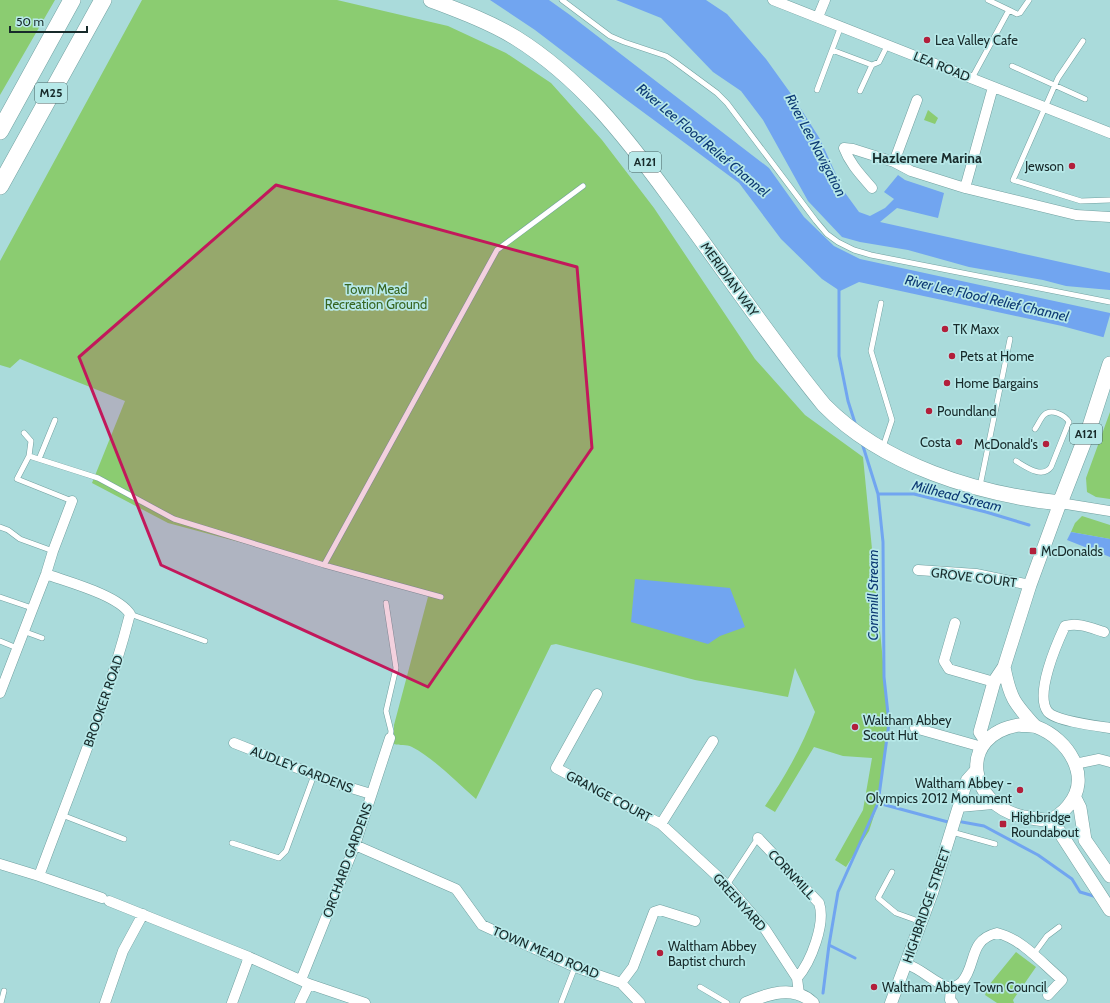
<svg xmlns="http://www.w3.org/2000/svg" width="1110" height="1003" viewBox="0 0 1110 1003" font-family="Cabin,sans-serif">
<rect width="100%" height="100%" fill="#aadbdb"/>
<path fill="#8bcc71" d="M0 0H55L0 95Z
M142 0H337L448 26 506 53 551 83 602 140 654 208 755 359 805 415 863 457 889 723 878 803 869 831 846 867 835 860 863 810 872 758 843 756 814 747 775 812 765 806C785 777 803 745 815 712L795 668 788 697 695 680 556 644 551 645 476 799C456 782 435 759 412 747 406 744 400 746 394 744V725L429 593 168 523 92 483 125 401 20 359 10 368 0 365V261Z
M928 110 938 118 935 124 924 120Z
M1110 412V499L1096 497 1087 492 1086 478Z
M1082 516 1110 525V539L1071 532 1075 523Z
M1016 952 1036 967 1013 1000 1014 1003H997L985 995 989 985Z"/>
<path fill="#71a5f0" d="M490 0H549L570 15 769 168 804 217 834 246 860 259 1110 313V339L1062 326 859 282 840 291 822 279 781 239 739 183 624 98 535 30Z
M616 0H706L727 14 766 59 794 98 820 139 843 190 859 212 870 216 885 208 894 199 884 192 898 175 905 180 944 193 938 218 897 208 880 222 1110 273V290L1066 286 1043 280 969 267 908 250 860 242 842 237 808 201 763 120 741 91 713 72 661 18Z
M1071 532 1110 539V557L1067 540Z
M635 579 730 588 745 627 720 636 708 644 631 622Z"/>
<path fill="#aadbdb" d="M1110 315V341L1103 339Z"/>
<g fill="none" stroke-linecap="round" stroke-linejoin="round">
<path stroke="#71a5f0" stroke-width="3" d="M839 288V356L848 401 856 426
M878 494H914L986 512 1029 525
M878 803 948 822
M962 822 984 826 1038 855 1072 879 1080 892 1097 897
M829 945 855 958
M823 993 829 945 838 892 878 803 889 723 884 677 883 542 878 494 862 443"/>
<g stroke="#71a0a0" stroke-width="6">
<path id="service" d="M562 0 610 36 624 42 666 56 675 62 717 93 727 103 816 221 827 234 838 242 854 250 871 255 1110 302
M1009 10 1017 14 1020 13 1029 0
M1083 41 1058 78 1013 180 1081 201 1110 200
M832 50 841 26
M1012 66 1085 99
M972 78 1009 10 988 0
M817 90 832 50 872 65 879 62 888 44
M860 91 872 65
M881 303 871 351 892 420 883 447
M24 433 31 441 29 456 17 479 72 501
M29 456 98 478 174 519 324 565 441 597
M39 459 55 420
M1016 461C1026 467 1042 479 1051 467L1069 422C1065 415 1051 408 1044 415 1040 419 1038 425 1035 429
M980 486 1010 339
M0 527 8 530 20 539 53 551
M324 565 497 250 583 186
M0 597 32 608
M386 603 396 668 386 711 391 731 390 738
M130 614 205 641
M23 631 42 638
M0 641 17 648
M62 815 124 839
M952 832 995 844
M232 843 279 858 286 851 314 775
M892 872 878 898 896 913 921 922
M727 885 758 838
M1033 955 1047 936 1059 927
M700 987 727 1003
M1 1003 4 991
M561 1003 575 967"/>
</g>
<g stroke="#71a0a0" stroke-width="11">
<path id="minor" d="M773 0 1110 133
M818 17 825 0
M917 100 894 162 911 171 965 188 1076 215 1110 217
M872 188C861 175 850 164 844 148L853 149 894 162
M965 188 993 87
M1060 503 1110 511
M918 570 976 574 1030 585
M955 623 944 661 949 669 994 682
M1104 632C1091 628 1078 622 1065 626 1057 643 1034 695 1048 712 1056 721 1097 726 1110 728
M0 693 46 574 53 551 72 501
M597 694 556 768 661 824 727 885 765 929 797 978 799 994
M915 728 982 747
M234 743 338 784 371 794
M1075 764 1099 759 1110 762
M661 824 713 741
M758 838 819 903C826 923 811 962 797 978
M355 845 456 889 482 925 575 967 621 983 640 1003
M0 864 39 876 102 898
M39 876C71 789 107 704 130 614 118 595 68 582 46 574
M109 901 249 957 309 984 365 1003
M906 964C923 969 934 984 951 988 954 987 959 985 962 982 977 965 968 940 997 933 1022 939 1042 963 1062 980L1048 995
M301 980 355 845 390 738
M621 983 633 967 654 912 660 910 695 921
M951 988 950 1000 953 1003
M105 1003 123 951 143 914
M232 1003 249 957
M300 1003 309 984"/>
</g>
<g stroke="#71a0a0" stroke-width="13">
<path id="tertiary" d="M959 806 993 803
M746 1003C767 994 794 984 813 1003
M891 1003 932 893 967 780 976 770"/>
</g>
<g stroke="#71a0a0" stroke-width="14">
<path id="secondary" d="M1004 667C1010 698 1014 703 1035 726
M1019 725C1025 726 1032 725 1037 727 1068 739 1093 777 1068 806 1064 811 1055 819 1048 820 1041 820 1031 818 1024 817 967 805 957 735 1019 725Z
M986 741 980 732 994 682 1004 667 1030 585 1060 503
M1075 798 1080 808 1085 840 1110 876
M1049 820 1059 831 1110 910"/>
</g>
<g stroke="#71a0a0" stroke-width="16">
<path id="primary" d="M431 0C460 11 490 22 516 38 580 78 625 136 669 196 721 265 769 338 824 405 883 465 977 494 1060 503L1090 426 1110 364"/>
</g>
<g stroke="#71a0a0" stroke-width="18">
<path id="motorway" d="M0 131 72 0
M0 186 103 0"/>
</g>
<use href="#service" stroke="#fff" stroke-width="5"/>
<use href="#minor" stroke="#fff" stroke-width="10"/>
<use href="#tertiary" stroke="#fff" stroke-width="12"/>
<use href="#secondary" stroke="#fff" stroke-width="13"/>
<use href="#primary" stroke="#fff" stroke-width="15"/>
<use href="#motorway" stroke="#fff" stroke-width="17"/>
</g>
<path fill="#c2185b" fill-opacity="0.2" stroke="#c2185b" stroke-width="3" stroke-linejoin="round" d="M276 185 577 267 592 448 428 687 161 565 79 357Z"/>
<g fill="#b21f3b" stroke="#b7e8e8" stroke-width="1.5">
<circle cx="927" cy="40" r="4"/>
<circle cx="1072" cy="166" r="4"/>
<circle cx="945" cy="329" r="4"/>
<circle cx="952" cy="356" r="4"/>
<circle cx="947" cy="383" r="4"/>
<circle cx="929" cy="411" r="4"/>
<circle cx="959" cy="442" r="4"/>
<circle cx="1046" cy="444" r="4"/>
<rect x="1029" y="547" width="8" height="8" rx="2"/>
<circle cx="855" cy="727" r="4"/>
<circle cx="1020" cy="790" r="4"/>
<rect x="999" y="820" width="8" height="8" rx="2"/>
<circle cx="660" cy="953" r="4"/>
<circle cx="874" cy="987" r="4"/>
</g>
<g text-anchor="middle" stroke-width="3.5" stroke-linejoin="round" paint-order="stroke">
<g fill="#b7e8e8" stroke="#476363" stroke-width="1">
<rect x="35" y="83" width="32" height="20" rx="3"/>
<rect x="629" y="152" width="32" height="20" rx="3"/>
<rect x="1070" y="424" width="32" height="20" rx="3"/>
</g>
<g font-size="12" font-weight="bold" fill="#172a2a">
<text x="51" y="97">M25</text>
<text x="645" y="166">A121</text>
<text x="1086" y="438">A121</text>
</g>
<g font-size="13" fill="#172a2a" stroke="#b7e8e8" text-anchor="start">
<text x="935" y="45">Lea Valley Cafe</text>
<text x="1064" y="171" text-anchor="end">Jewson</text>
<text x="953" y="334">TK Maxx</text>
<text x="960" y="361">Pets at Home</text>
<text x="955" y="388">Home Bargains</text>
<text x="937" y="416">Poundland</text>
<text x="951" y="447" text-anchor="end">Costa</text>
<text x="1038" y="449" text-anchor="end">McDonald's</text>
<text x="1041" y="556">McDonalds</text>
<text x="863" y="725">Waltham Abbey<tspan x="863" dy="15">Scout Hut</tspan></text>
<text x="1012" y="788" text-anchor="end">Waltham Abbey -<tspan x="1012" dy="15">Olympics 2012 Monument</tspan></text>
<text x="1011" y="822">Highbridge<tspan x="1011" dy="15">Roundabout</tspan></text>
<text x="668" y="951">Waltham Abbey<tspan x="668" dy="15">Baptist church</tspan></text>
<text x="882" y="992">Waltham Abbey Town Council</text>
</g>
<g font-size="13" fill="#172a2a" stroke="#b7e8e8">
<text transform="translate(942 66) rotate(22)" y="5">LEA ROAD</text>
<text transform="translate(730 279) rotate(54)" y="5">MERIDIAN WAY</text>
<text transform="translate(974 577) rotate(7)" y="5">GROVE COURT</text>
<text transform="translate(103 701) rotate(-71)" y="5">BROOKER ROAD</text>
<text transform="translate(302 769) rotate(21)" y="5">AUDLEY GARDENS</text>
<text transform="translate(609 796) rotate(28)" y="5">GRANGE COURT</text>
<text transform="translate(347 860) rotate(-70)" y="5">ORCHARD GARDENS</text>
<text transform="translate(792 874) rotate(47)" y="5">CORNMILL</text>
<text transform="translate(740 902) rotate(48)" y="5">GREENYARD</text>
<text transform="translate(926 905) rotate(-71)" y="5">HIGHBRIDGE STREET</text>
<text transform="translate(546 952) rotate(23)" y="5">TOWN MEAD ROAD</text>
</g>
<g font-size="13" fill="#376521" stroke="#b7e8e8">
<text x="376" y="294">Town Mead<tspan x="376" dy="15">Recreation Ground</tspan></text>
</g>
<g font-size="14" font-style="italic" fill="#0d3a74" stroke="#b7e8e8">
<text transform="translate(703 140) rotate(40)" y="5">River Lee Flood Relief Channel</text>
<text transform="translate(816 145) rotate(62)" y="5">River Lee Navigation</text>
<text transform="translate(987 298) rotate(13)" y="5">River Lee Flood Relief Channel</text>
<text transform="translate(957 496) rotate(14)" y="5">Millhead Stream</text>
<text transform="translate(873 595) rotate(-90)" y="5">Cornmill Stream</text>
</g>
<g font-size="14" font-weight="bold" fill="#172a2a" stroke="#b7e8e8">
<text x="927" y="163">Hazlemere Marina</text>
</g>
</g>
<path d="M10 26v6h77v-6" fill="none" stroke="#172a2a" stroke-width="2"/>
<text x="16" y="26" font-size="12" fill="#172a2a" stroke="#b7e8e8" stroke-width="3" paint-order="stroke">50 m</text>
</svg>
